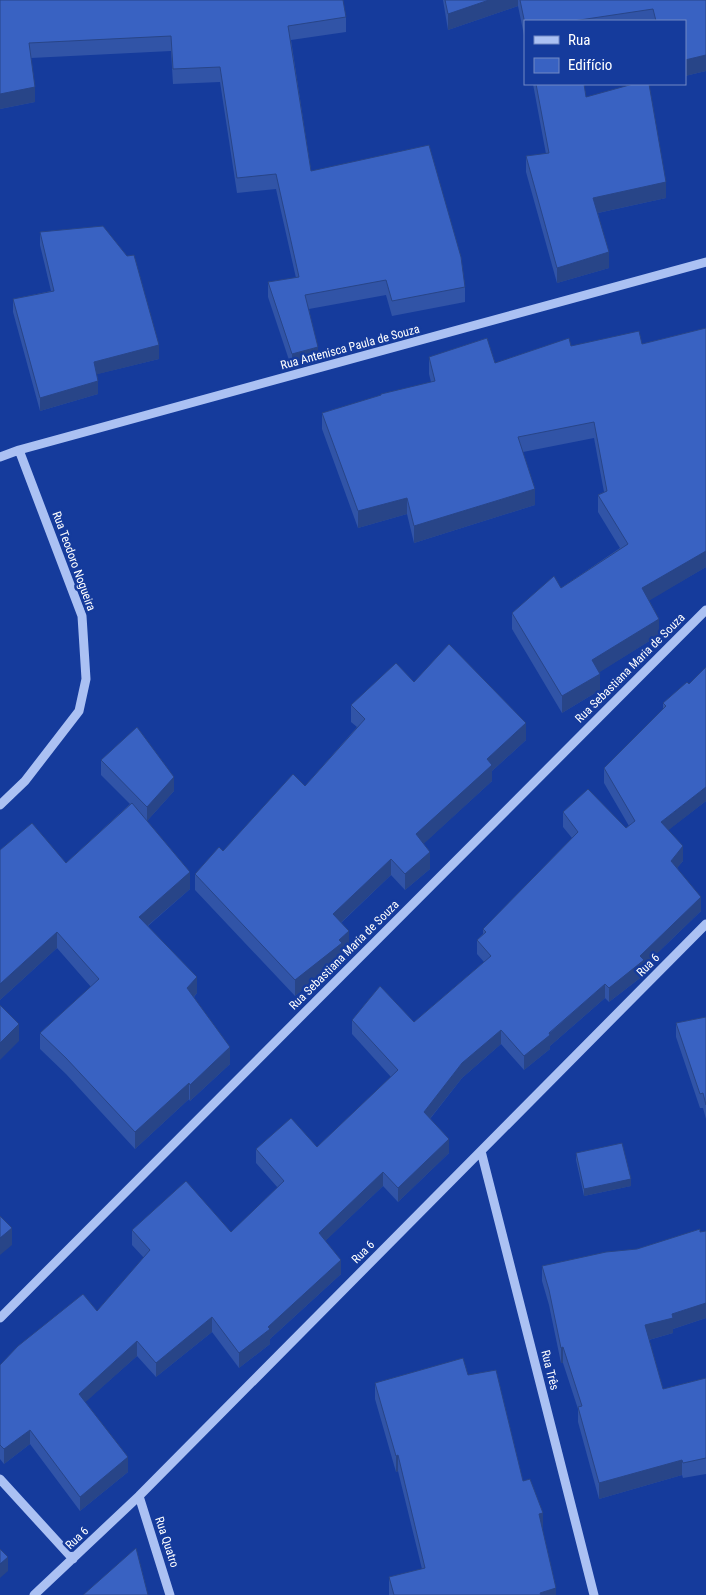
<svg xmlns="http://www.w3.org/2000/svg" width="706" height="1595" viewBox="0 0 706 1595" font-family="'Roboto Condensed',sans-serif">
<rect width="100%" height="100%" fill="#153b9c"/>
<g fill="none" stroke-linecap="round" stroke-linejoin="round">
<path stroke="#abc1f3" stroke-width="9" d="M0 457 19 450 706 262
M0 805 25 781 79 711 86 679 82 616 19 450
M481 1151 594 1595
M0 1318 706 610
M0 1479 73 1559
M139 1496 170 1595
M34 1595 139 1496 706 924"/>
</g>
<path fill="#3154a7" d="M0 0 346 17V32L291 40 311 171 465 287V302L392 316 386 295 309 309 318 362 292 369 268 297V282L296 278 276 189 237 193 220 82 173 84 171 51 31 58 35 102 0 109Z
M443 0H706V71L685 76V21H525V40L518 6 448 30Z
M533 84H584L586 97 666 198 598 213 609 268 557 283 526 172V156L546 154Z
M40 232 159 359 97 374 98 394 40 411 13 312V299L51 291 40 245Z
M706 328V567L649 600 659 635 599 672 600 690 562 713 512 629V613L561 588 620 548 598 512V495L604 492 594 438 523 452 535 505 414 543 407 514 358 528 322 429V413L431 382 429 374V357L495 363 571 346 642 344Z
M706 667V801L668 830 683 861 677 868 701 911 644 966V975L609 1002 605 998 550 1046V1049L524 1070 501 1044 462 1078 430 1119 449 1153 398 1202 383 1186 325 1241 341 1274 270 1339V1344L239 1368 212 1332 156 1377 137 1356 85 1402 128 1472 80 1511 30 1444 4 1464 0 1459V1365L97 1311 144 1258 132 1245V1230L231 1232 278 1188 256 1163V1149L317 1147 391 1077 352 1034V1020L414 1022 484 962 477 954V940L483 934V929L572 838 563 827V812L626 828 629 826 604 783V768L663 709V703L689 684Z
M414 682 526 740 492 771V781L423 844 430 869 405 890 391 875 341 923 349 947 342 954V959L295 996 195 890V874L305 786 357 727 351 722V705Z
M101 760 174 791 147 821 190 889 148 926 197 993 194 997 230 1064 190 1101 189 1099 135 1149 66 1074 40 1049V1033L91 987 57 948 0 1000V850L66 863 130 804 101 775Z
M706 1017V1119L703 1108H700L676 1037V1023Z
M576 1153 631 1186 584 1196 576 1160Z
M706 1231V1318L673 1329V1333L649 1340 663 1389 706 1378V1474L683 1478 682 1475 599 1499 578 1422V1409L563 1363H561L549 1305 542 1281V1266L637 1249Z
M468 1375 523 1481 543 1529 542 1530 556 1595H389V1577L422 1569 398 1471 396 1472 375 1399V1383Z"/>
<path fill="#284588" d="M489 0H518V6L448 30V14Z
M706 55V71L685 76V60Z
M35 87V102L0 109V94Z
M666 182V198L593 214V198Z
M609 252V268L557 283V268Z
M159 345V359L94 375V362Z
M318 347V362L292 369V354Z
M98 381V394L40 411V398Z
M535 489V505L414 543V526Z
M407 498V514L358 528V511Z
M706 551V567L642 605V588Z
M659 619V635L592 677V660Z
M600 674V690L562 713V696Z
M526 723V740L492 771V781L416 851V834L487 759Z
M174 777V791L147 821V807Z
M706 787V801L661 836V822Z
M683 846V861L671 875V861Z
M430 852V869L405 890V874Z
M391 859V875L333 930V914Z
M190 872V889L139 933V917Z
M701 897V911L644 966V975L609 1002V988L640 956Z
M349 931V947L342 954V959L295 996V980Z
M57 932V948L0 1000V984Z
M197 977V993L187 1004V988Z
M605 984V998L550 1046V1049L524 1070V1056Z
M19 1024V1041L0 1060V1043Z
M501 1030V1044L462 1078 424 1126V1112L462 1063Z
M230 1047V1064L190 1101V1085Z
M189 1083V1099L135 1149V1132Z
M449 1139V1153L398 1202V1188Z
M383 1172V1186L319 1247V1233Z
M631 1179V1186L584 1196V1189Z
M12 1228V1245L0 1255V1238Z
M341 1260V1274L270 1339V1344L239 1368V1353Z
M706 1303V1318L673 1329V1333L645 1341V1325L672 1314Z
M212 1317V1332L156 1377V1363Z
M137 1341V1356L79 1408V1394Z
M563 1347V1363H561V1348Z
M30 1430V1444L4 1464V1449Z
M398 1455V1471L396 1472V1456Z
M128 1457V1472L80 1511V1497Z
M682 1460V1475L599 1499V1483Z
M543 1513V1529L539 1530V1514Z
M8 1557V1571L0 1578V1564Z
M556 1588V1595H540V1593Z"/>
<path fill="#3962c2" stroke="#284588" d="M0 0H343L346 17 288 26 311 171 429 145 461 257 465 287 392 301 386 280 305 295 318 347 292 354 268 282 299 277 276 174 237 178 220 67 173 69 171 36 29 43 35 87 0 94Z
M445 0H489L448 14Z
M520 0H706V55L685 60V21H656L653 9 573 21H525V24Z
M536 84H584L586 97 633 84H649L666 182 593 198 609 252 557 268 526 156 549 153Z
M103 226 127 256 134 255 159 345 94 362 98 381 40 398 13 299 54 291 40 232Z
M706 328V551L642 588 659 619 592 660 600 674 562 696 512 613 554 576 561 588 628 544 598 495 607 491 594 422 518 437 535 489 414 526 407 498 358 511 322 413 381 395V394L435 381 429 357 487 338 495 363 569 338 571 346 639 331 642 344Z
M449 644 526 723 487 759 492 765 416 834 430 852 405 874 391 859 333 914 349 931 339 940 342 943 295 980 195 874 219 847 223 851 293 774 305 786 365 719 351 705 396 663 414 682Z
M706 667V787L661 822 683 846 671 861 701 897 640 956 644 960 609 988 605 984 549 1033 550 1035 524 1056 501 1030 462 1063 424 1112 449 1139 398 1188 383 1172 319 1233 341 1260 268 1327 270 1329 239 1353 212 1317 156 1363 137 1341 79 1394 128 1457 80 1497 30 1430 4 1449 0 1445V1365L18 1346 83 1294 97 1311 150 1250 132 1230 186 1181 231 1232 284 1181 256 1149 291 1118 317 1147 398 1070 352 1020 380 986 414 1022 491 956 477 940 486 932 483 929 578 832 563 812 588 789 626 828 635 821 604 768 666 706 663 703 687 682 689 684Z
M137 727 174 777 147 807 101 760Z
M132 803 190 872 139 917 197 977 187 988 230 1047 190 1085 189 1083 135 1132 66 1058 40 1033 99 979 57 932 0 984V850L32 823 66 863Z
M0 1005 19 1024 0 1043Z
M706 1017V1105L703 1093 700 1094 676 1023Z
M622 1143 631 1179 584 1189 576 1153Z
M0 1216 12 1228 0 1238Z
M700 1229V1232L706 1231V1303L672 1314 673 1318 645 1325 663 1389 706 1378V1458L683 1463 682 1460 599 1483 578 1407 582 1406 563 1347 561 1348 549 1290 542 1266 606 1252 637 1249Z
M463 1358 468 1375 496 1370 523 1481 530 1479 543 1513 539 1514 556 1588 540 1593 541 1595H394L389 1577 425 1568 398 1455 396 1456 375 1383Z
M136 1548 148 1595H83Z
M0 1549 8 1557 0 1564Z"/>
<g text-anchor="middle" stroke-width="5" stroke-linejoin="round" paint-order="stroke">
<g font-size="12" fill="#fff" stroke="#153b9c">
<text transform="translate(350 347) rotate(-15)" y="4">Rua Antenisca Paula de Souza</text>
<text transform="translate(74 561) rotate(70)" y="4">Rua Teodoro Nogueira</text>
<text transform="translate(630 668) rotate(-45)" y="4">Rua Sebastiana Maria de Souza</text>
<text transform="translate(344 955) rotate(-45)" y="4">Rua Sebastiana Maria de Souza</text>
<text transform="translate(648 965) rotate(-45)" y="4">Rua 6</text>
<text transform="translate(363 1252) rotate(-45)" y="4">Rua 6</text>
<text transform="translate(550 1370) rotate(76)" y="4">Rua Três</text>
<text transform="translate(77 1538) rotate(-44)" y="4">Rua 6</text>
<text transform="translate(167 1542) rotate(72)" y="4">Rua Quatro</text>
</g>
</g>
<rect x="524" y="20" width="162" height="65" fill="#153b9c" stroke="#7389c4"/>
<rect x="534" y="36" width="25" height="8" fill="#abc1f3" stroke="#7389c4"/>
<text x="568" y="45" font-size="15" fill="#ffffff">Rua</text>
<rect x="534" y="58" width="25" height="15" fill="#3962c2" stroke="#7389c4"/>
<text x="568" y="70" font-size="15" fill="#ffffff">Edifício</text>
</svg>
